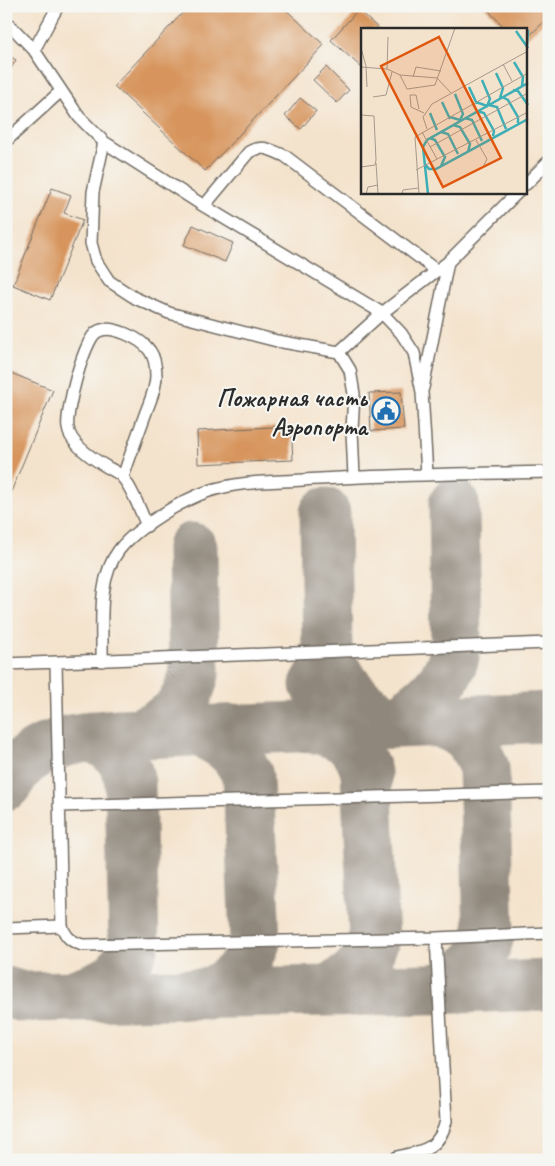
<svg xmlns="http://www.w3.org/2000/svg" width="555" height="1166" viewBox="0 0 555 1166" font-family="Caveat,sans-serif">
<rect width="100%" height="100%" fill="#f6f6f2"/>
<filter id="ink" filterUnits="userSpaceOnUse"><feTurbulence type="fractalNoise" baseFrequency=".02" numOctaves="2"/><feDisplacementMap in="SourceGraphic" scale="10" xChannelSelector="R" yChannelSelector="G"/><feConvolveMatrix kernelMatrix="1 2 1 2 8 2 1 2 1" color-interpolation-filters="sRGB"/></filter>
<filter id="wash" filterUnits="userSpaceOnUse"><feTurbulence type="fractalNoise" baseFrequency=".0096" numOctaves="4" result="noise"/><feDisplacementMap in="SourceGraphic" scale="20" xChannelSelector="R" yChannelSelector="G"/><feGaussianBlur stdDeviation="1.12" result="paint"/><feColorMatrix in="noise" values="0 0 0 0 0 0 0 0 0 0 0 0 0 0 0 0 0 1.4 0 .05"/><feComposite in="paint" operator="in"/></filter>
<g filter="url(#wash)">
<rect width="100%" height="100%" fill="#f4e3cc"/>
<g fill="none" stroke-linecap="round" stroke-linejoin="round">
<path stroke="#90877c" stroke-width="51" d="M327 652C339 685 362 707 392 723 422 705 452 683 456 646L454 504
M315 685 325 668 327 652 325 513
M436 721C466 731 473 740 484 768L489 936C482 964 462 975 439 989
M311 726C343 736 355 738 366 772L374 939C365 968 353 978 326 991
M198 731C224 742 235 750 248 776L255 941C246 970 235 980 208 994
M137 734C171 720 185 711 194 674L192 548
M6 785C10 780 13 774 17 769 43 740 83 737 118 734L549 717
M6 992 23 997 430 989 549 985
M71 996C106 983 121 982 134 944L130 783C126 759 114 746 91 736"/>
</g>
<g id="blocks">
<path fill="#d7945c" d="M189 6H282L324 45 205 171 114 86Z
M484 6H549V17L526 39V29H506Z
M358 10 379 29H362V68L331 40Z
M6 54 16 60 8 73 6 72Z
M326 67 349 90 337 103 313 80Z
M300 98 316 111 301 129 285 116Z
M52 188 71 195 64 213 83 220 50 300 13 285Z
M193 225 233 243 225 262 184 245Z
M6 371 53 390 6 504Z
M401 392 404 429 371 431 369 393Z
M291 426 293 460 198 464 197 431Z"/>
</g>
</g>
<g filter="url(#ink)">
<use href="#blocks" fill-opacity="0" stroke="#716b63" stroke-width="1"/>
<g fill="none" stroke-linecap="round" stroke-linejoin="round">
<g stroke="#716b63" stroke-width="14">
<path id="lane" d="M6 21 34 50 79 117 104 142 93 192 91 243 96 261 109 281 135 298 169 313 277 341 339 352 382 313 448 262 518 192
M34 50 58 6
M6 141 61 91
M104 142 204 206 382 313 401 333 414 353 422 392 427 475
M526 184 549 161
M204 206 249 152C262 144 271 150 285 156L437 271
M339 352 350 370 354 394 352 430 354 477
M423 388 448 262
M123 477C130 456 138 434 146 412 150 401 156 389 156 376 156 368 155 358 150 351 142 339 110 323 97 332 84 339 65 413 68 428 70 444 95 460 107 467 112 470 120 473 123 478 132 488 141 512 147 526
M102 661C103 626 96 580 119 550 136 528 182 500 209 491 239 481 273 482 303 480 385 475 467 474 549 472
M56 663 62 926C66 938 72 942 83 945L436 938 549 933
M6 664 549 643
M59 806 549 792
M6 928 62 926
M397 1157C423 1151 439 1150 446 1121L436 938"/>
</g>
<use href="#lane" stroke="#fff" stroke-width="11"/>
</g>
</g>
<defs>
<g id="civic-ring" transform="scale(1.4375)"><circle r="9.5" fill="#f6f6f2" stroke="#1f6fb2" stroke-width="1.5"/><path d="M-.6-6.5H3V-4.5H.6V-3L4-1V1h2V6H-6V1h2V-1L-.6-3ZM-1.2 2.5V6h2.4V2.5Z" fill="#1f6fb2"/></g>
</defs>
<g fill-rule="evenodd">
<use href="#civic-ring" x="386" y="411"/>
</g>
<g text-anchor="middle" stroke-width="4" stroke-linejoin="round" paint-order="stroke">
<g font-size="25" font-weight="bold" fill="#2b2b2b" stroke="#f6f6f2" text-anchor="end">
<text x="367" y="406">Пожарная часть<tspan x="367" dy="29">Аэропорта</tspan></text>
</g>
</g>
<g transform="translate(361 28)">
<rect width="166" height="166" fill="#f4e3cc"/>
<path fill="none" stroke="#3eafb6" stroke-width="2.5" d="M155 3 167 20M166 17 167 2M153 34 162 49 161 58M135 45 142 60 139 70M108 59 116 76M152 62 157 63 167 77M141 69 147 72 157 89V95M81 74 89 91M115 74 126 78 129 71 121 52M128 77 136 79 145 101M116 83 123 85 133 103 132 108M69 85 76 102M89 89 99 92 102 86 94 66M104 90 111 92 121 113M92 97 99 99 109 116 107 124M80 104 87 106 97 126M69 110 74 112 84 129 80 138M64 136 68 141H75L167 91M67 166 62 119 66 112 167 55"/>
<path fill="none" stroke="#a4998c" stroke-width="1" d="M0 20 5 38 6 59M142 36 151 53M0 39 26 41 39 47 46 61 74 57 94 0M26 41 27 9M39 47 76 50 90 65M52 49 55 39 80 43M12 69 25 67 31 44M111 76 120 91M58 81 55 67H49L50 79 63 85M0 87 13 88 15 132 14 137 0 139M66 101 62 89 71 76 167 23M61 104 76 131M115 112 126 131 123 137M69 119 167 65M15 135 17 166M55 142 167 84M5 166 7 159 17 157M41 166 42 162 57 160M58 166 54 109 167 45"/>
<path fill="#df570e" fill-opacity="0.15" stroke="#df570e" stroke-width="2.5" d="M78 9 140 130 82 159 20 38Z"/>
<rect width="166" height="166" fill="none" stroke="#2b2b2b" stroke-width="2.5"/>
</g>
<rect width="555" height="1166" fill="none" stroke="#f6f6f2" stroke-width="25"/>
</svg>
